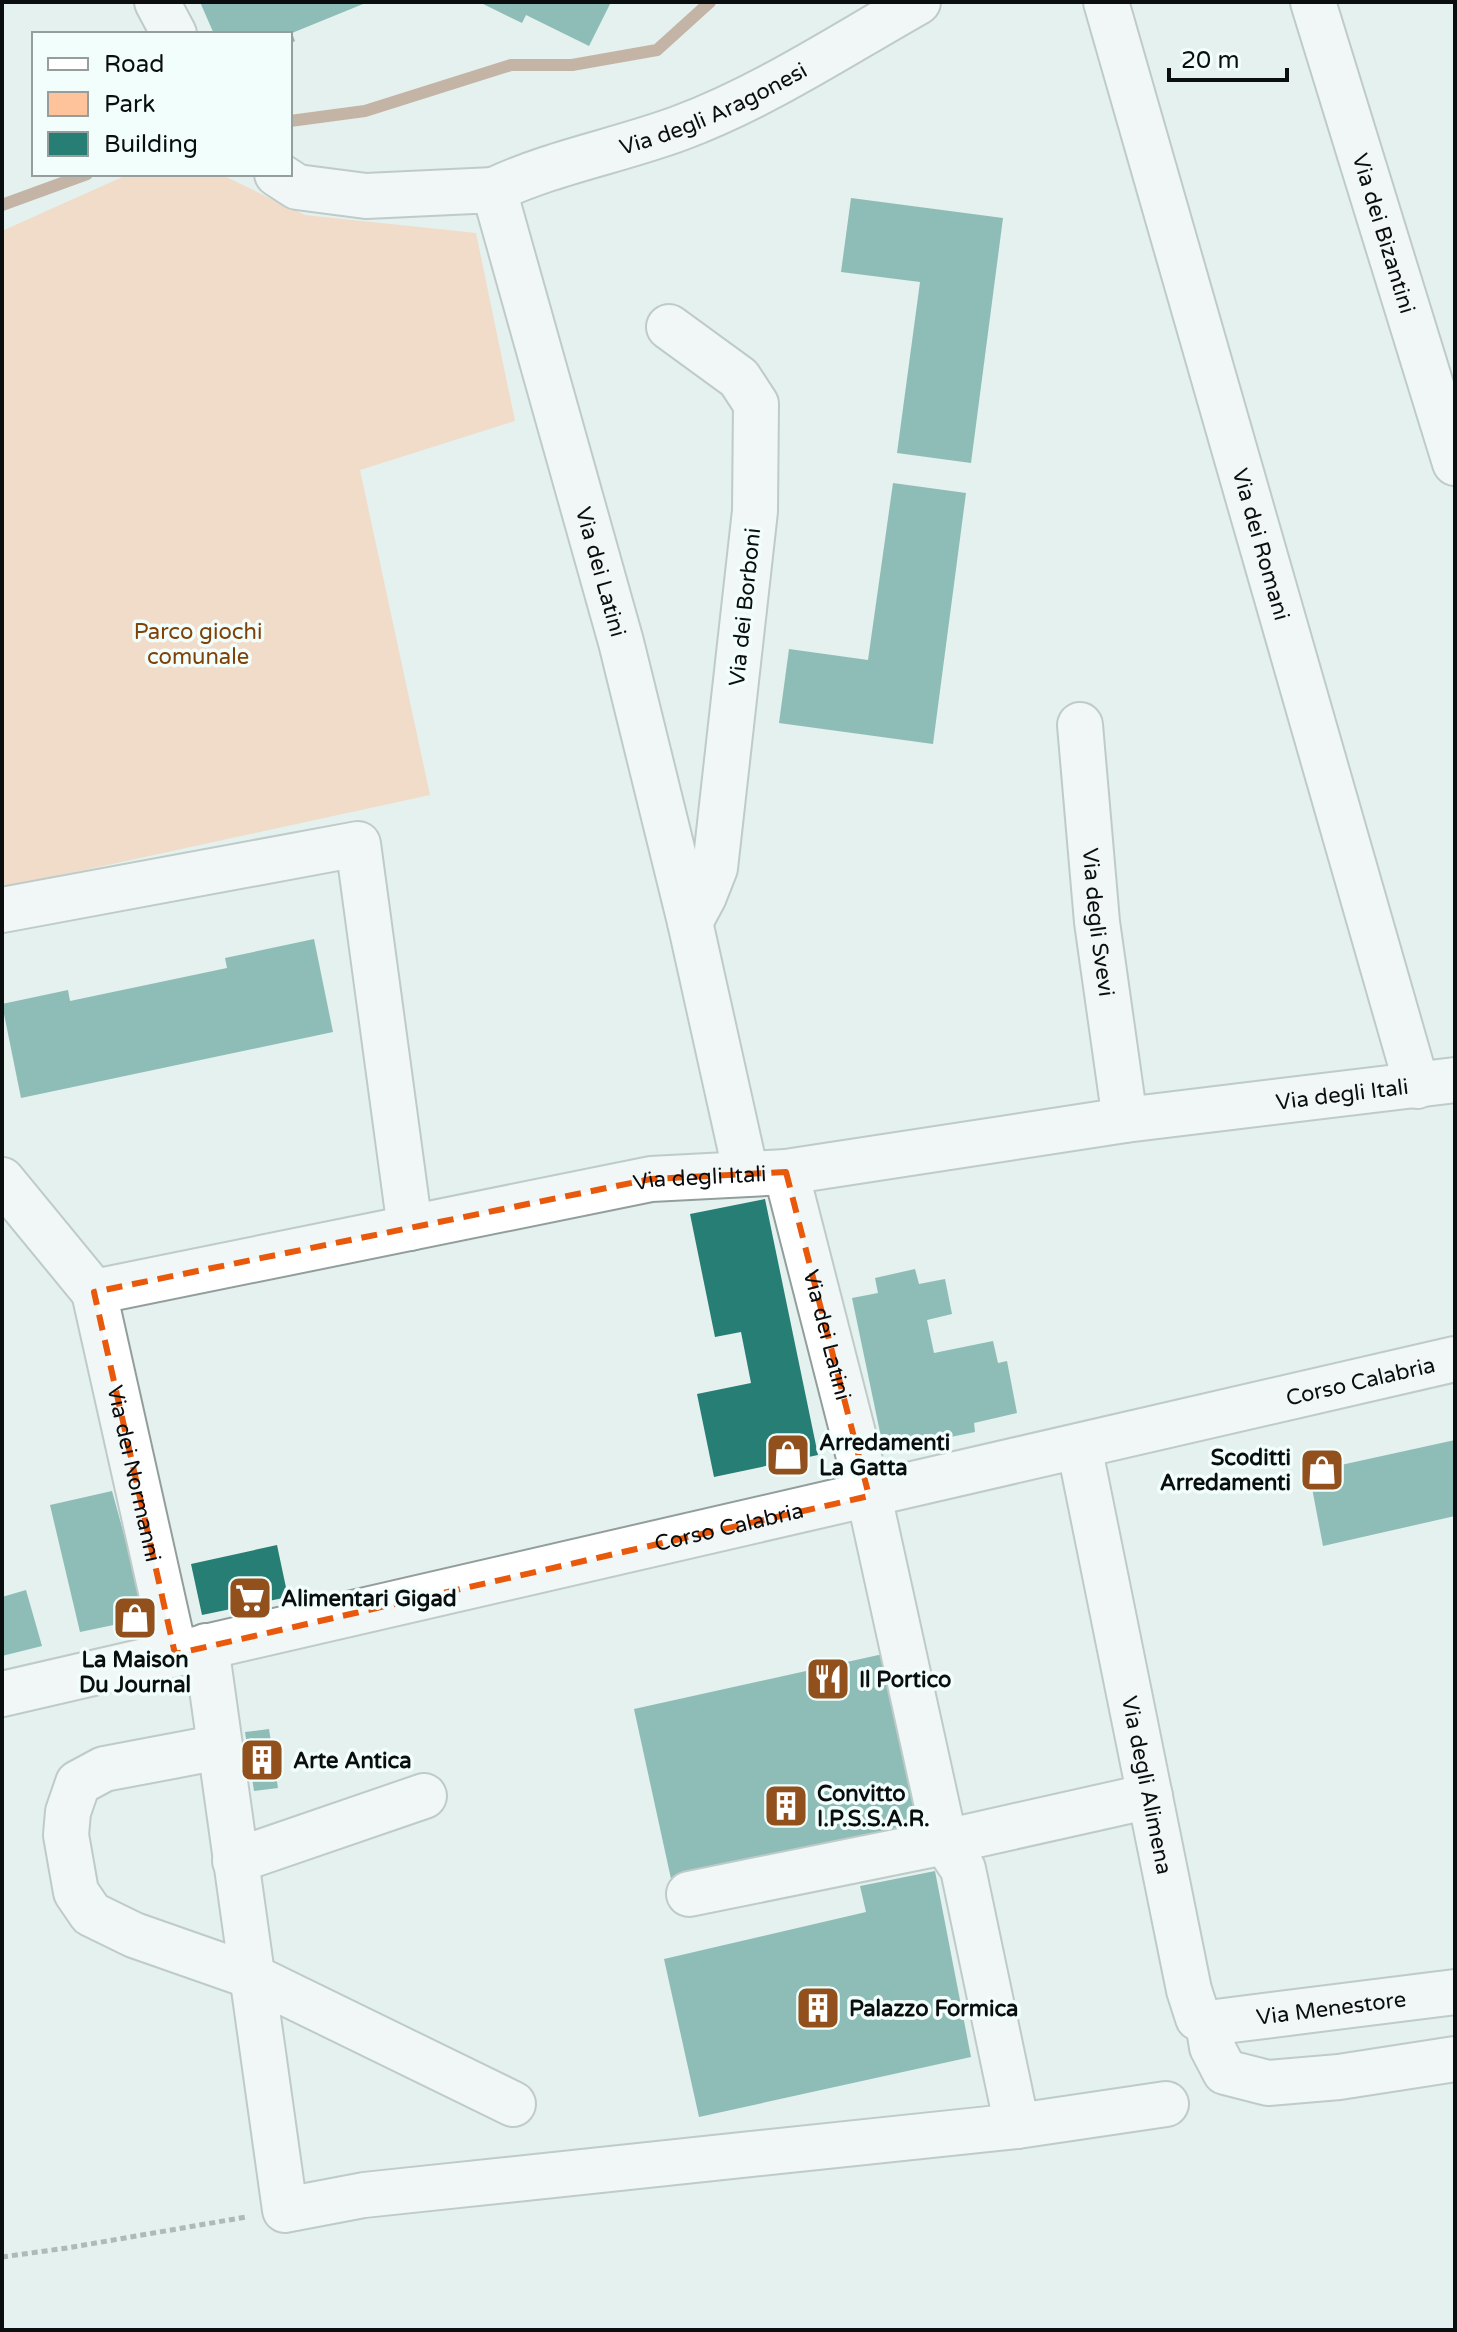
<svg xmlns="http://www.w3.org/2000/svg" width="1457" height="2332" viewBox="0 0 1457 2332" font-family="'Varela Round',sans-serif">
<rect width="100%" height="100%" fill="#e4f1ef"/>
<path fill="#ffc39b" d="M129 174H220L305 215 476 233 515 421 360 470 430 795 2 888V231Z"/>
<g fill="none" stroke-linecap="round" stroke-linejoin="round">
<path stroke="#9c6c4c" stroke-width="12" d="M290 121 365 111 511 65H572L657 50 710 2
M2 205 87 174"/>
</g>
<path fill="#277e74" d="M200 2H368L292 33 295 41 290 44V34H214Z
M479 2H611L589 46 526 15 522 23Z
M851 198 1003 218 971 463 897 453 920 282 841 272Z
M893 483 966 493 933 744 779 723 789 649 868 660Z
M314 939 333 1032 21 1098 2 1004 68 990 70 1001 227 968 225 958Z
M765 1199 818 1455 714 1477 697 1394 751 1383 741 1332 715 1337 690 1214Z
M915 1269 919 1284 945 1279 952 1314 927 1320 934 1353 993 1341 998 1363 1007 1361 1017 1413 974 1423 975 1432 907 1446 905 1437 882 1442 852 1298 878 1293 875 1278Z
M1455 1440V1516L1323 1546 1309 1472Z
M112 1491 147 1618 80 1632 50 1505Z
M277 1545 288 1597 202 1615 191 1564Z
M26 1590 42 1646 2 1656V1597Z
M883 1654 922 1834 673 1888 634 1709Z
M269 1729 278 1788 254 1791 245 1732Z
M935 1871 971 2057 699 2117 664 1959 866 1912 860 1886Z"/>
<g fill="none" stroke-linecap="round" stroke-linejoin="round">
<g stroke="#929e9c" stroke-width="48">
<g id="minor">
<path d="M157 2 174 34"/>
<path id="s1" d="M1106 2 1417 1086"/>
<path id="s2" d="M1313 2 1455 463"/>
<path id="s3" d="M277 174 297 187 366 196 494 190 621 642 690 922 746 1174"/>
<path id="s4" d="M494 190C553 162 618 151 680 128 765 96 840 46 918 2"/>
<path d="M669 327 739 378 756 404 755 511 715 868 704 896 690 922"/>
<path id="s5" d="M1080 725 1097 922 1125 1120"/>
<path d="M2 910 358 844 410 1228"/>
<path id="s6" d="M786 1172 869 1496 945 1842 963 1869 1017 2126"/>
<path id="s7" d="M2 1180 94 1292 651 1179 786 1172 1125 1120 1455 1080"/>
<path id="s8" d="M94 1292 175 1654"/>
<path id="s9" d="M1079 1446 1189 1990 1198 2018 1208 2023 1212 2047 1225 2072 1268 2083 1339 2077 1455 2059"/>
<path d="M206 1646 285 2210 364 2195 1017 2126 1166 2104"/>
<path d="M220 1747 104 1769 78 1783 68 1812 66 1835 76 1892 91 1914 134 1935 251 1976 513 2104"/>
<path d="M235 1861 424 1796"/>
<path d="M689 1894 945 1842 1150 1796"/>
<path id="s10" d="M1208 2023 1455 1992"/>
</g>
</g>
<g stroke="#929e9c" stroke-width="48">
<g id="major">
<path id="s11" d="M2 1694 1455 1359"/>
</g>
</g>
<path stroke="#6f7776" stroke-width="5" stroke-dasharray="6 4" stroke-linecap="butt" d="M2 2257 67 2248 246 2217"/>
<use href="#minor" stroke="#fff" stroke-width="44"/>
<use href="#major" stroke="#fff" stroke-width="44"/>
</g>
<path d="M0 0H1457V2332H0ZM786 1172 869 1496 175 1654 94 1292 651 1179Z" fill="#e4f1ef" fill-opacity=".55" fill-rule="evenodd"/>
<path fill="none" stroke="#e8590c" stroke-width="6" stroke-dasharray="16 10" stroke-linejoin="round" d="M786 1172 869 1496 175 1654 94 1292 651 1179Z"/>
<defs>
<g id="shop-square" transform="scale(2.3)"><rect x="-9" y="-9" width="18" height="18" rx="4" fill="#91501c" stroke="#f1fefc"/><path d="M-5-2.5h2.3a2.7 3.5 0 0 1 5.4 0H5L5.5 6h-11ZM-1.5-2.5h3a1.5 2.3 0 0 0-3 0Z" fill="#fff"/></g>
<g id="supermarket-square" transform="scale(2.3)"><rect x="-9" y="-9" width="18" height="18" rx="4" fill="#91501c" stroke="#f1fefc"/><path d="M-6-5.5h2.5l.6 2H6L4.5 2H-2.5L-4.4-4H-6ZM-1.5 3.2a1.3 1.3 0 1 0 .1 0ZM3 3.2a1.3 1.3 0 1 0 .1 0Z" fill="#fff"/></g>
<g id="restaurant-square" transform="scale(2.3)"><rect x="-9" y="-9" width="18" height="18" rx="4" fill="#91501c" stroke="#f1fefc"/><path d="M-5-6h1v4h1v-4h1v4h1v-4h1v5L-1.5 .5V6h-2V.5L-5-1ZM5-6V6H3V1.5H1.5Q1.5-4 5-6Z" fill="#fff"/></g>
<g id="building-square" transform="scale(2.3)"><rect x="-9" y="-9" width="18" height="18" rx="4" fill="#91501c" stroke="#f1fefc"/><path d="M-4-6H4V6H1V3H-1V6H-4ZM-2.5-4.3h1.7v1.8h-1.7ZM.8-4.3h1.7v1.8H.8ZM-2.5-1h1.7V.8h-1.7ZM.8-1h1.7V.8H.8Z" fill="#fff"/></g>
</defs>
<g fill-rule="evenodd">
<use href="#shop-square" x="788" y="1455"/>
<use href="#shop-square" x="1322" y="1470"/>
<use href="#supermarket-square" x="250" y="1598"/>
<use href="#shop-square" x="135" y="1618"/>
<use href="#restaurant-square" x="828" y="1679"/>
<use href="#building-square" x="262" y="1760"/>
<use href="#building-square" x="786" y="1806"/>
<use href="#building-square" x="818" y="2008"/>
</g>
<g text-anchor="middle" stroke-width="7" stroke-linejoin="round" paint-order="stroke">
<g font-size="22" fill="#0a0e0e" stroke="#f1fefc">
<text dy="8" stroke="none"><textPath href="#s4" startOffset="234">Via degli Aragonesi</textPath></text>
<text dy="8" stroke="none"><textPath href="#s2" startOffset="242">Via dei Bizantini</textPath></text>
<text dy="8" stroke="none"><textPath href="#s1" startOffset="564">Via dei Romani</textPath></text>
<text dy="8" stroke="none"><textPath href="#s3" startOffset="618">Via dei Latini</textPath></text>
<text transform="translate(744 607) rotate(-84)" y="8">Via dei Borboni</text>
<text dy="8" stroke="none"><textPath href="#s5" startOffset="198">Via degli Svevi</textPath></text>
<text dy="8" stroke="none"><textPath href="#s7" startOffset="1410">Via degli Itali</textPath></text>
<text dy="8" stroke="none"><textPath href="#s7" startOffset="762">Via degli Itali</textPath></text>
<text dy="8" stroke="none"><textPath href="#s6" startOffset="168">Via dei Latini</textPath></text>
<text dy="8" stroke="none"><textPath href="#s11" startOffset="1394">Corso Calabria</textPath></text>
<text dy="8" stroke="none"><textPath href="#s8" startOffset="186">Via dei Normanni</textPath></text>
<text dy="8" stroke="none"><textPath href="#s11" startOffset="746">Corso Calabria</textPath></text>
<text dy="8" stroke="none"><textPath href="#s9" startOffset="346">Via degli Alimena</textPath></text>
<text dy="8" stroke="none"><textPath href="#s10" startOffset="124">Via Menestore</textPath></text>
</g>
<g font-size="22" fill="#804107" stroke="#f1fefc">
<text x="198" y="639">Parco giochi<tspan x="198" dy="25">comunale</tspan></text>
</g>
<g font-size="22" font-weight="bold" fill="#0a0e0e" stroke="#f1fefc" text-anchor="start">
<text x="819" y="1450">Arredamenti<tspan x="819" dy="25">La Gatta</tspan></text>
<text x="1291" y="1465" text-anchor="end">Scoditti<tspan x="1291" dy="25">Arredamenti</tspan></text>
<text x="281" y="1606">Alimentari Gigad</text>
<text x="135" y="1667" text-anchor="middle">La Maison<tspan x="135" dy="25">Du Journal</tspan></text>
<text x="859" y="1687">Il Portico</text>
<text x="293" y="1768">Arte Antica</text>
<text x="817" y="1801">Convitto<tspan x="817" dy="25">I.P.S.S.A.R.</tspan></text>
<text x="849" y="2016">Palazzo Formica</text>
</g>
</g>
<rect width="1457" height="2332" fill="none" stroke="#0a0e0e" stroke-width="8"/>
<rect x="32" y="32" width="260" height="144" fill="#f1fefc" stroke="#959e9d" stroke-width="2"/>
<rect x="48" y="58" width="40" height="12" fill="#ffffff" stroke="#959e9d" stroke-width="2"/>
<text x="104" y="72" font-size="24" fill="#0a0e0e">Road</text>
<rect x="48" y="92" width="40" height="24" fill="#ffc39b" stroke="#959e9d" stroke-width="2"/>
<text x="104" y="112" font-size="24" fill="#0a0e0e">Park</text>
<rect x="48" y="132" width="40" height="24" fill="#277e74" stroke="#959e9d" stroke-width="2"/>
<text x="104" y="152" font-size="24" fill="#0a0e0e">Building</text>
<path d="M1169 68v12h118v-12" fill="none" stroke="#0a0e0e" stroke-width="4"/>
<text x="1181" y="68" font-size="24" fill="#0a0e0e" stroke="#f1fefc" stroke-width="6" paint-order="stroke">20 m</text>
</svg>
